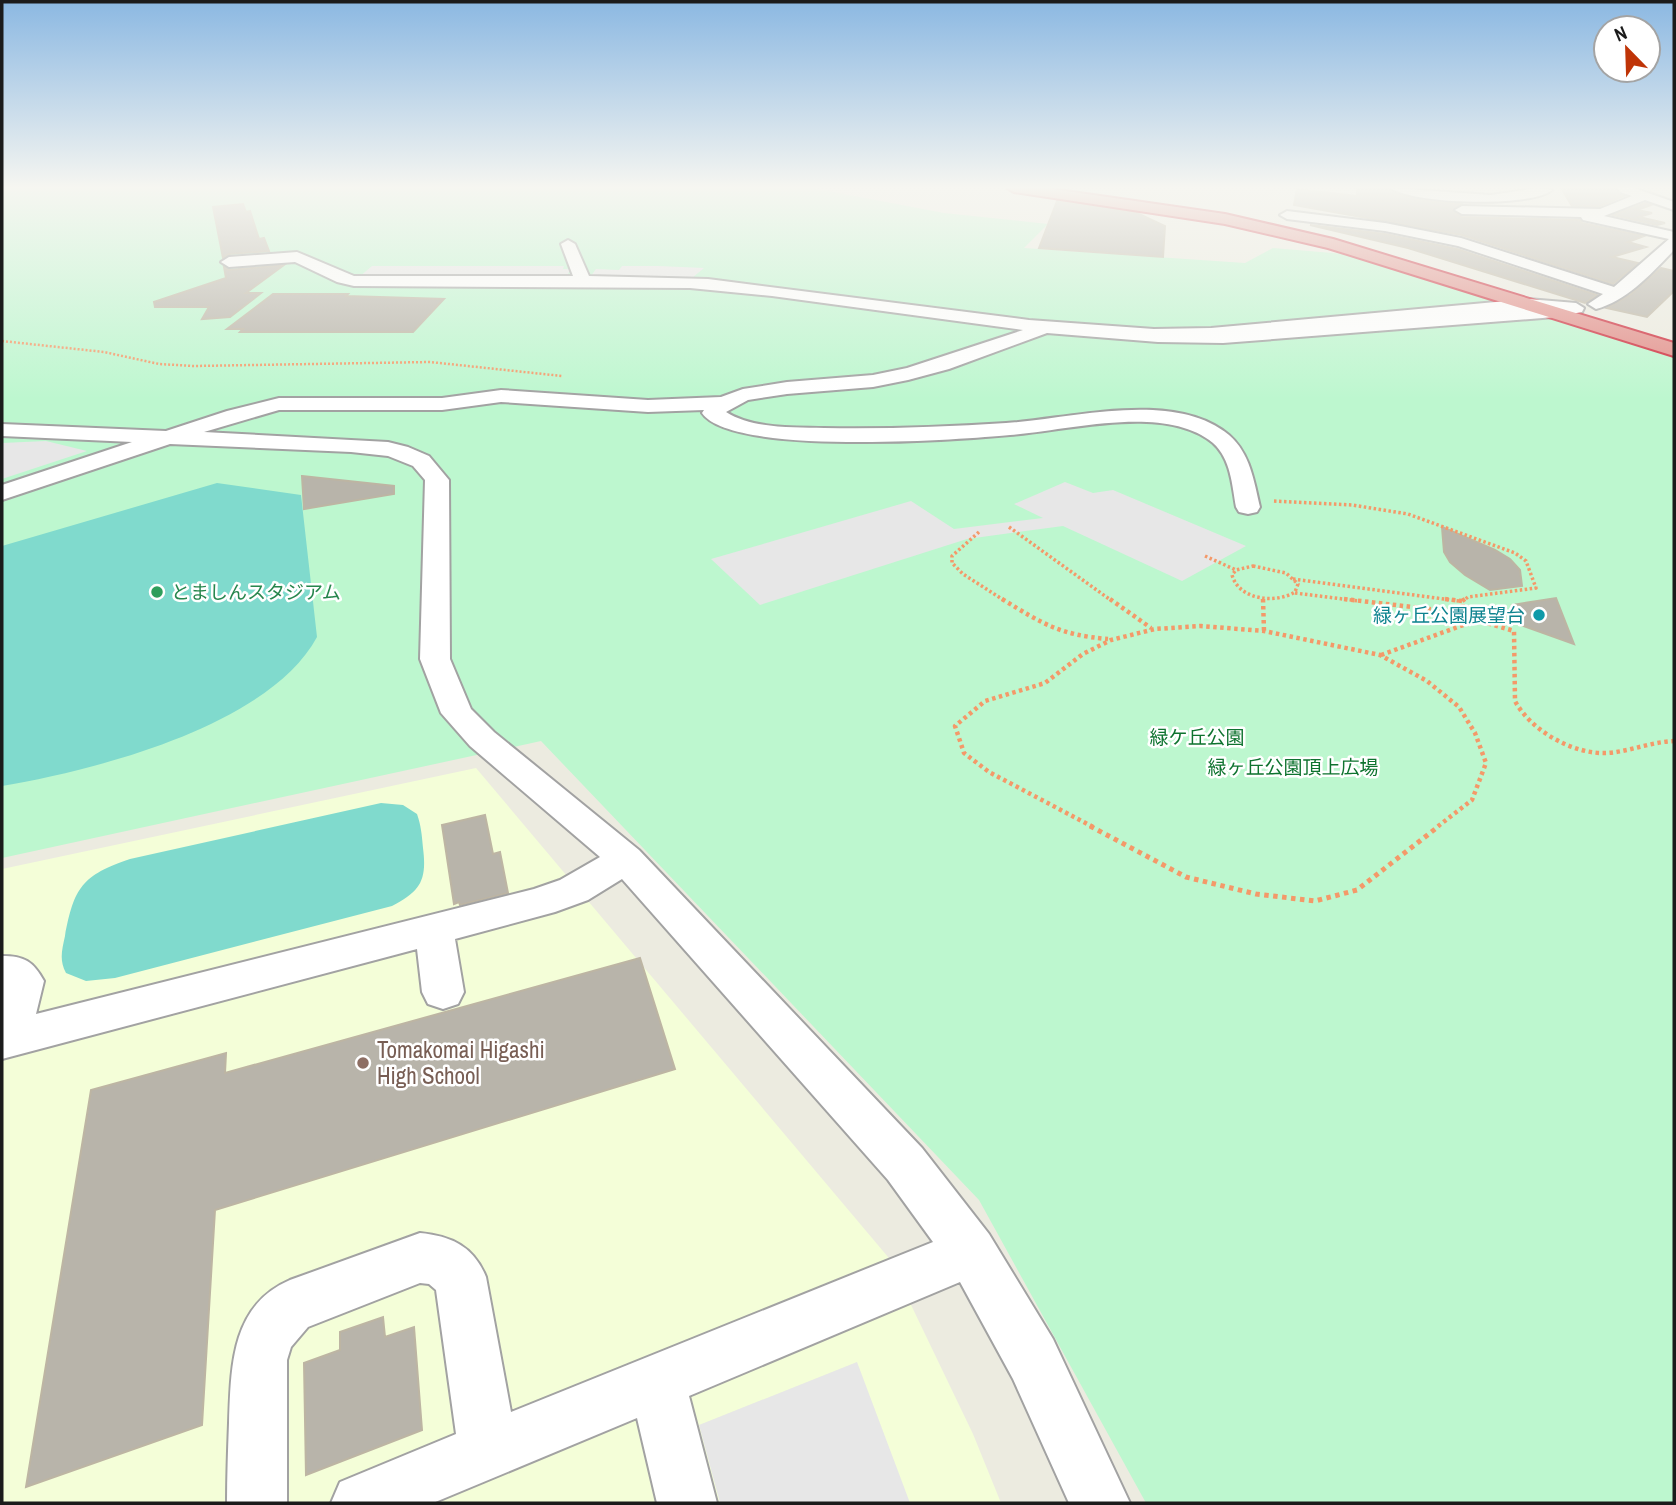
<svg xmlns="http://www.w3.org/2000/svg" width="1676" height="1505" viewBox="0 0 1676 1505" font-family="'Archivo Narrow','Noto Sans JP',sans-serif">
<rect width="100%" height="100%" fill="#ecebe0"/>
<path fill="#f4fed8" d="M476 768 888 1257 973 1434 1001 1503H2V869Z"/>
<path fill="#bdf7cf" d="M2 188H812L944 213 1048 224 1024 248 1245 263 1273 248 1368 256 1674 355V1503H1146L979 1200 541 741 2 858Z"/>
<path fill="#80dacd" d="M217 483 301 495 317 637C269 726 96 770 2 786V546Z
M381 803 403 805 417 814C421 825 422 836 423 848 427 880 421 891 392 906L115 978 86 981 66 973C59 960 62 950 65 936 74 888 82 875 130 859Z"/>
<path fill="#e7e7e7" d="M372 266H564L563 269H571L566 277H359Z
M622 266H659L704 268 692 278 591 276 596 269 619 270Z
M46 441 87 451 2 479V443Z
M1065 482 1093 493 1113 490 1246 546 1182 581 1063 526 967 539 760 605 711 559 911 501 954 529 1043 518 1014 504Z
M857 1362 910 1503H720L699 1425Z"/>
<path fill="#b8b4aa" stroke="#bdb5a3" stroke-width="2" d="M1357 188H1389L1402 196 1421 200 1461 204 1453 211 1462 217 1580 220 1582 223 1644 236 1628 242 1646 247 1612 257 1638 263 1613 284 1462 235 1294 205 1297 189 1357 196Z
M1561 188H1616L1618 193 1624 196 1600 206H1572Z
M1057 201 1137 213 1165 226 1163 257 1039 248Z
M1645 203 1651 205 1637 210 1652 213 1639 217 1665 223 1657 225 1613 215Z
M243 204 246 212 250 211 259 239 264 238 269 251 229 254 223 258 213 207Z
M1310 225 1385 234 1457 249 1597 295 1585 303 1408 248Z
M284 265 246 293H261L230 317 202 319 209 307H155L154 302 226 278 224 267 229 270Z
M1661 268 1674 271V291L1647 317 1607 308 1630 295Z
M273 294H348L346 296 444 299 413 332H240L243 329H227Z
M302 476 394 486V494L304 509Z
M1442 527 1495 550 1510 559 1520 570 1522 586 1490 590 1465 575 1450 562 1444 552Z
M1556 598 1574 644 1518 624 1512 605Z
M485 815 493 854 500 852 508 893 460 905 459 902 454 904 442 825Z
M640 958 675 1069 215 1210 202 1425 26 1487 91 1090 226 1053 225 1073Z
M383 1317 385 1337 414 1327 422 1430 306 1475 304 1363 340 1350V1332Z"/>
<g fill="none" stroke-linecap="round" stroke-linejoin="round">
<g stroke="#a2a2a2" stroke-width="4">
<path id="minor" d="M1391 188 1491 195 1538 188 1552 190C1531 208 1412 204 1391 188Z
M1618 188H1634L1674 202V210L1645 200 1604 216 1674 232V250C1653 272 1627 301 1596 309L1588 304 1603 294 1458 246 1385 231 1287 219 1280 215 1287 211 1385 223 1461 238 1614 287 1669 239 1583 220 1581 217 1462 214 1455 210 1462 206 1600 209 1632 196 1620 192Z
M568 240 575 244 589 276 708 279 1029 320 1154 329 1211 328 1528 299 1576 303 1584 308 1582 312 1555 317 1223 343 1158 342 1047 333 949 369 908 380 873 387 787 394 748 400 726 412C753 429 793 427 824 428 885 429 945 427 1006 423 1071 419 1174 389 1229 435 1250 453 1254 481 1260 507L1257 512 1248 514 1239 512 1236 507C1232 485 1231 459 1213 443 1165 403 1067 431 1010 435 957 440 731 456 702 413L704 410 648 412 501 402 442 410H279L204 432 388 442 408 447 429 456 449 480 450 659 471 709 494 732 639 850 922 1148 989 1234 1053 1339 1130 1503H1069L1013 1379 960 1282 689 1396 717 1503H657L637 1418 433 1503H331L340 1482 456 1434 436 1290 429 1284 420 1283 308 1327 291 1347 287 1360V1503H227C227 1476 228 1449 229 1423 231 1367 231 1305 290 1280L420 1233C452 1236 474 1247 486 1277L511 1412 933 1242 888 1180 622 879 588 900 555 912 455 939 464 992 458 1004 443 1009 428 1004 422 992 417 949 2 1059V956C24 956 33 961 44 981L36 1014 534 889 560 880 600 857 470 746 441 713 420 659 425 480 413 466 388 456 351 452 170 444 2 500V485L132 442 2 436V424L166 431 227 411 279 398H442L501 390 648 400 721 397 743 389 787 382 873 375 907 368 1023 330 772 296 690 288 354 286 337 282 295 262 229 267 221 262 229 257 297 252 354 276H573L561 244Z"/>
</g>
<g stroke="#ce2939" stroke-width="4">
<path id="highway" d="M1007 188H1045L1225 214 1333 239 1674 343V356L1328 248 1225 224 1014 192Z"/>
</g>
<path stroke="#f49969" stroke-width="2.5" stroke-dasharray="2 2" stroke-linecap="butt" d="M2 341 104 352 159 364 194 366 430 362 562 376"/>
<path stroke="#f49969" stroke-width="3.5" stroke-dasharray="2.5 2.5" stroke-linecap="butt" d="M1274 501 1352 505 1408 514 1515 553 1526 561 1536 588 1468 597 1463 601
M1009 527 1112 601
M979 532 952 556V563L963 574 1005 601
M1205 556 1236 570
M1253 566 1286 573 1298 584 1295 592C1275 604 1239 600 1232 575L1236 570Z
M1293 579 1459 601
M1295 593 1359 601"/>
<path stroke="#f49969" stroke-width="4.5" stroke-dasharray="3.5 3.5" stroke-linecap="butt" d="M1002 599C1043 624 1060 635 1108 639
M1110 599 1151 628
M1263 599 1264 631
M1344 599 1464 613
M1445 599 1462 601
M1465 599 1462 601 1464 613 1477 620 1514 631 1515 701C1531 731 1574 755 1608 753 1631 751 1651 742 1674 741
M1381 655 1477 620
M1093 827 989 772 964 753 955 726 985 701 1045 683 1083 654 1111 640 1155 629 1201 626 1264 631 1380 655 1427 681 1459 707 1475 733 1486 763 1472 800 1437 827"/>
<path stroke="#f49969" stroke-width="5" stroke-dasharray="4.5 4.5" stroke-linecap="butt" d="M1090 826 1186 877 1256 894 1315 901 1357 890 1439 826"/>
<use href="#minor" fill="#fff" fill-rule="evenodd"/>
<use href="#highway" fill="#e28e89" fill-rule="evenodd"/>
</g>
<linearGradient id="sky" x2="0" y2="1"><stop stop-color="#8bb8e2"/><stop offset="0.47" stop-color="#f6f6f1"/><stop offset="1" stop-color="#f6f6f1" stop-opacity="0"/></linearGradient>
<rect width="1676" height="399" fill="url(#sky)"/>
<circle fill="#2e9e5b" stroke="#fff" stroke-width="2.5" cx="157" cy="592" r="7"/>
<circle fill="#0f9aa8" stroke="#fff" stroke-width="2.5" cx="1539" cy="615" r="7"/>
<circle fill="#8d6e63" stroke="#fff" stroke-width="2.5" cx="363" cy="1063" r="7"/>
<g text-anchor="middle" stroke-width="5" stroke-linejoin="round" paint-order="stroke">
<g font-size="19" fill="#27864d" stroke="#fff" text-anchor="start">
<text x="171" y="599">とましんスタジアム</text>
</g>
<g font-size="19" fill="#0d838f" stroke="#fff" text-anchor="end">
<text x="1525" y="622">緑ヶ丘公園展望台</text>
</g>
<g font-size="19" fill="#0e732f" stroke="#fff">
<text x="1197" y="744">緑ケ丘公園</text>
<text x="1293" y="774">緑ヶ丘公園頂上広場</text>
</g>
<g font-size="23" fill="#785e54" stroke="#fff" text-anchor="start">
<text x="377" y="1058">Tomakomai Higashi<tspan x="377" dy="26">High School</tspan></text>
</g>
</g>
<rect width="1676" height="1505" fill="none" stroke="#1b1b1b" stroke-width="7"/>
<g transform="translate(1627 49) rotate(337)"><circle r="33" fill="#ffffff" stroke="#a4a4a4" stroke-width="2"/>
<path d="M0-5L12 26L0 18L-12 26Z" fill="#bf3407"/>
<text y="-10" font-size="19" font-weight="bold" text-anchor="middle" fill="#1b1b1b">N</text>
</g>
</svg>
